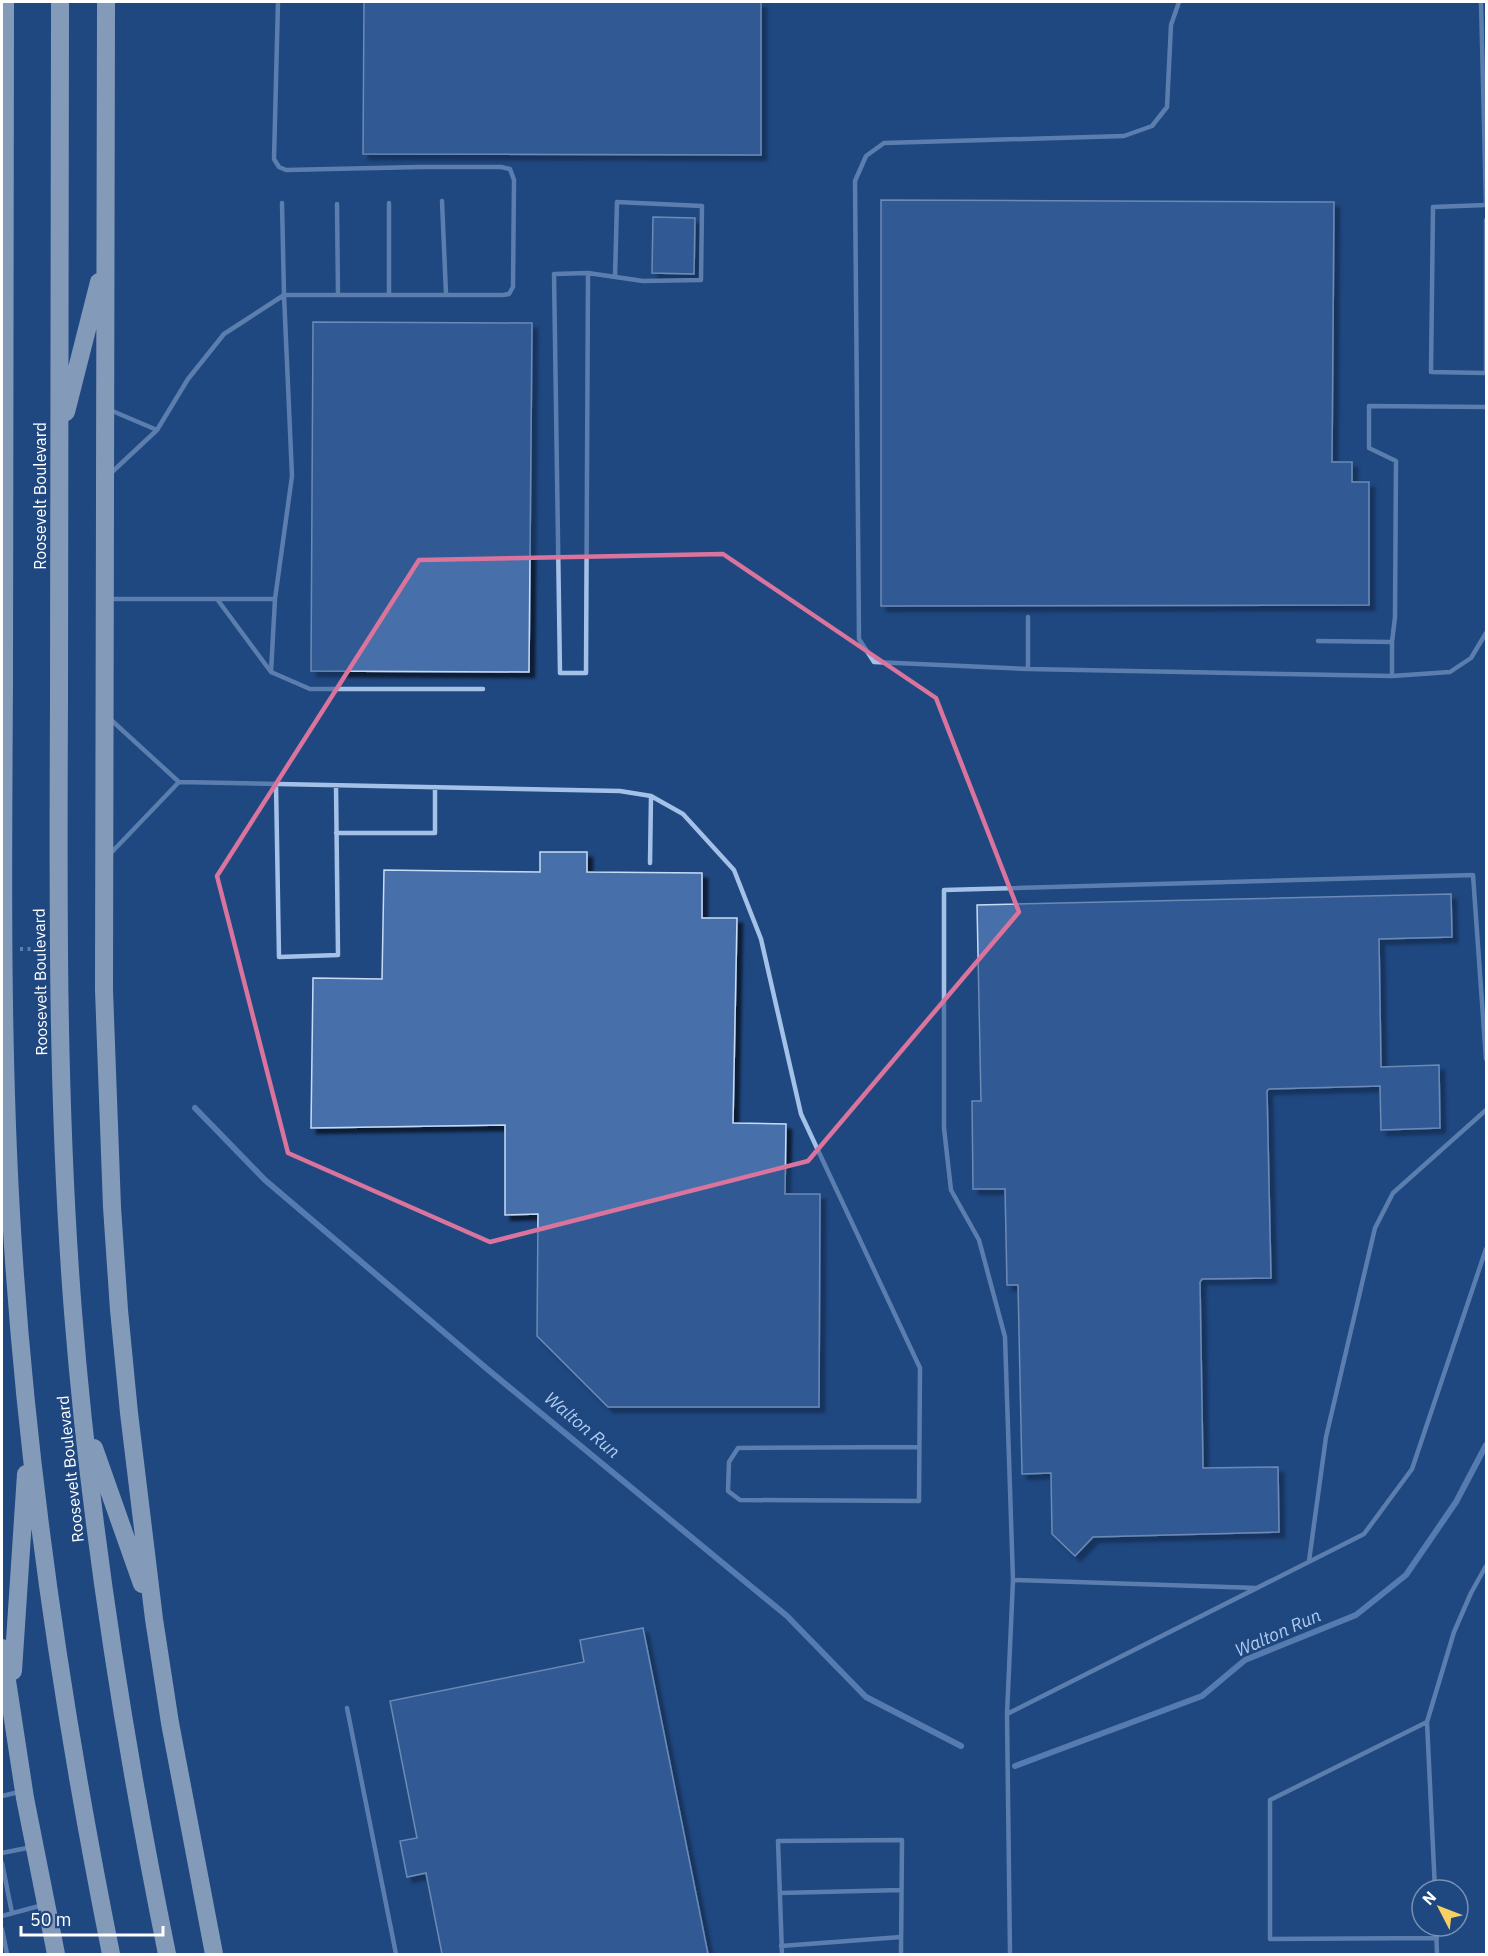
<svg xmlns="http://www.w3.org/2000/svg" width="1488" height="1956" viewBox="0 0 1488 1956" font-family="'IBM Plex Sans',sans-serif">
<defs>
<filter id="shadow"><feDropShadow dx="5.5" dy="5.5" stdDeviation="1.5" flood-color="#0009"/></filter>
</defs>
<rect width="100%" height="100%" fill="#1f4780"/>
<g fill="none" stroke-linecap="round" stroke-linejoin="round">
<path stroke="#97bbea" stroke-width="6" d="M195 1108 265 1180 486 1368 787 1616 866 1697 961 1746
M1015 1766 1202 1696 1245 1660 1356 1615 1406 1575 1456 1502 1486 1445"/>
</g>
<path fill="#4770aa" stroke="#c8dbf6" stroke-width="1.5" filter="url(#shadow)" d="M364 2H761V155L363 154Z
M881 200 1334 202 1332 462H1352V482H1369V605L881 606Z
M653 217 695 218 694 274 652 273Z
M313 322 532 323 529 672 311 671Z
M540 852H587V872L702 873V918H737L733 1123 786 1124 785 1194H820L819 1407H608L537 1336 538 1214 505 1215V1125L311 1128 313 978 382 979 384 870 540 872Z
M1451 894 1452 937 1379 939 1381 1067 1439 1065 1440 1128 1381 1130 1380 1086 1269 1089 1267 1091 1271 1278 1202 1279 1200 1282 1203 1468 1278 1467 1279 1532 1093 1537 1075 1556 1052 1534 1051 1473 1022 1474 1018 1285H1007L1005 1189H973L972 1101H981L977 905Z
M643 1628 708 1954H442L426 1873 407 1877 400 1841 417 1838 390 1701 584 1662 580 1640Z"/>
<g fill="none" stroke-linecap="round" stroke-linejoin="round">
<path stroke="#a4c1e8" stroke-width="4" stroke-dasharray="3 4.5" stroke-linecap="butt" d="M20 949H41"/>
<path stroke="#a4c1e8" stroke-width="4.5" d="M278 2 274 159 279 167 286 170 421 167H501L510 169 514 180 513 287 509 294 503 295H284L282 203
M1481 2 1486 205
M442 201 446 294
M337 204 338 295
M1486 205 1433 207 1431 372 1486 373V220
M588 273 586 673H560L554 274 588 273 643 281 701 280 702 206 617 202 615 277
M389 294V203
M110 410 157 430
M108 599H275L292 476 284 295 224 334 188 379 157 430 111 473
M217 599 271 672
M275 599 271 672 310 689H483
M1028 617V669L1392 676 1450 672 1471 658 1486 633
M1318 641 1392 642
M1028 669 874 662 859 639 855 181 866 156 884 143 1124 136 1152 126 1167 107 1171 25 1179 2
M1392 676V642L1395 617 1396 461 1369 448V406L1486 407
M109 718 179 782 620 791 651 796 683 814 734 870 761 939 801 1114 920 1368 919 1501 740 1500 728 1491 729 1462 738 1448 919 1447
M276 784 279 957 338 955 336 786
M336 833H435V787
M110 854 179 782
M650 863 651 796
M1309 1561 1326 1437 1375 1228 1393 1193 1486 1110
M1013 1580 1005 1337 979 1240 951 1190 944 1128V890L1473 875 1486 1059
M347 1708 396 1954
M1007 1714 1013 1580 1257 1588
M1427 1722 1454 1632 1471 1593 1486 1566
M2 1796 19 1792
M2 1853 32 1847
M2 1863 12 1913
M1435 1890 1427 1722 1270 1800V1939L1437 1938
M780 1893 901 1890
M2 1916 43 1905
M1436 1926 1437 1954
M2 1929 7 1954
M781 1946 901 1937
M782 1954 778 1841 902 1840 901 1954
M1010 1954 1007 1714 1364 1534 1412 1469 1486 1249"/>
<path stroke="#fff" stroke-width="18" d="M5 2C5 228 4 455 4 681 3 859 1 1036 11 1213 25 1462 62 1710 111 1954
M60 2C60 235 59 468 59 701 58 905 57 1108 73 1312 90 1528 124 1742 167 1954
M106 2 104 990 112 1207 119 1310 129 1413 154 1619 170 1723 214 1954
M66 412 99 282
M94 1448 142 1584
M2 1648 25 1798 56 1954
M13 1671 26 1474"/>
</g>
<path d="M0 0H1488V1956H0ZM723 554 936 698 1019 912 808 1161 490 1242 288 1153 217 876 419 560Z" fill="#1f4780" fill-opacity=".55" fill-rule="evenodd"/>
<path fill="none" stroke="#da749d" stroke-width="4.5" stroke-linejoin="round" d="M723 554 936 698 1019 912 808 1161 490 1242 288 1153 217 876 419 560Z"/>
<g text-anchor="middle" stroke-width="5" stroke-linejoin="round" paint-order="stroke">
<g font-size="16" fill="#fff" stroke="#1f4780">
<text transform="translate(40 496) rotate(-90)" y="6">Roosevelt Boulevard</text>
<text transform="translate(40 982) rotate(-91)" y="6">Roosevelt Boulevard</text>
<text transform="translate(70 1469) rotate(-96)" y="6">Roosevelt Boulevard</text>
</g>
<g font-size="18" font-style="italic" fill="#afcbf0" stroke="#1f4780">
<text transform="translate(582 1425) rotate(40)" y="6">Walton Run</text>
<text transform="translate(1278 1633) rotate(-24)" y="6">Walton Run</text>
</g>
</g>
<rect width="1488" height="1956" fill="none" stroke="#ffffff" stroke-width="6"/>
<g transform="translate(1440 1908) rotate(312)"><circle r="28" fill="#1f4780" stroke="#7991b3" stroke-width="1.5"/>
<path d="M0-4.5L10 22L0 15L-10 22Z" fill="#f7d063"/>
<text y="-9" font-size="16" font-weight="bold" text-anchor="middle" fill="#ffffff">N</text>
</g>
<path d="M21 1926v9h142v-9" fill="none" stroke="#ffffff" stroke-width="3"/>
<text x="30" y="1926" font-size="18" fill="#ffffff" stroke="#1f4780" stroke-width="4.5" paint-order="stroke">50 m</text>
</svg>
